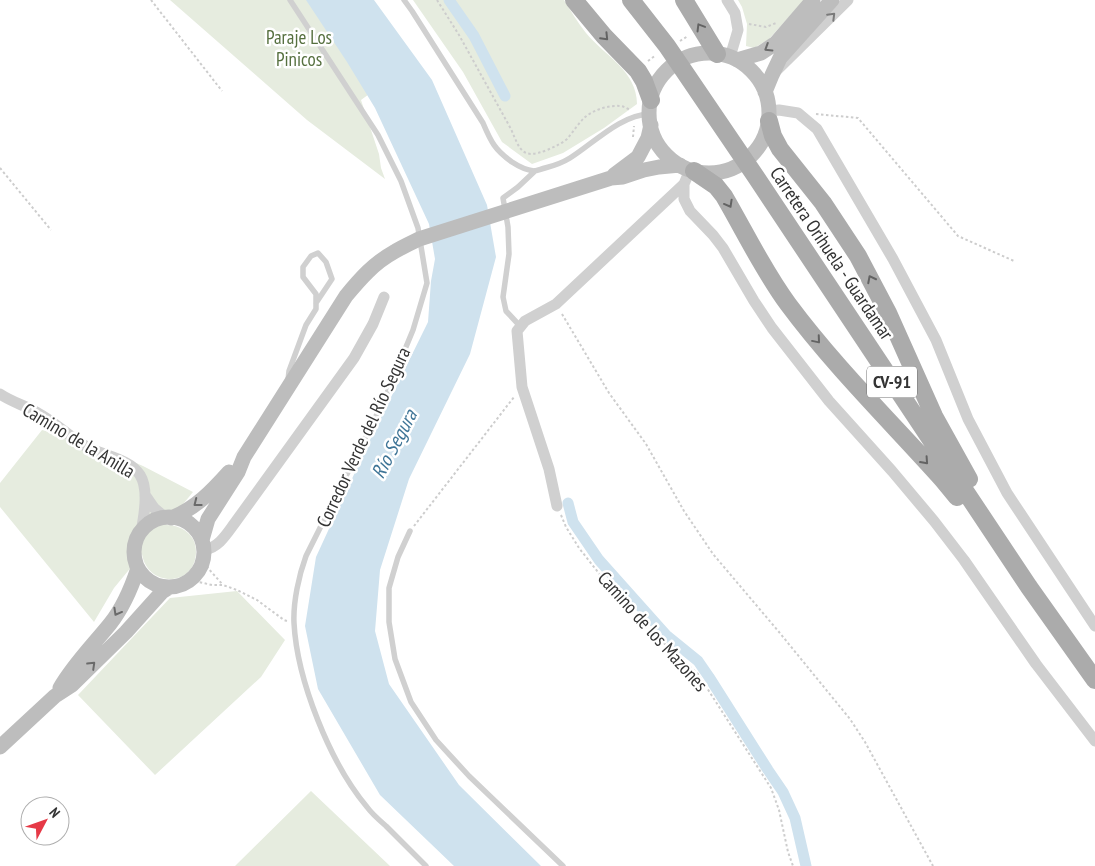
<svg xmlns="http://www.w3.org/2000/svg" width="1095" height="866" viewBox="0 0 1095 866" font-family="'PT Sans Narrow',sans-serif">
<rect width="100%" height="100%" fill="#fff"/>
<path fill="#e6ecdf" d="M170 0H323L376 89 361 100 379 154 381 168 385 179 307 120Z
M413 0H564C571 11 578 23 586 33 605 56 637 71 637 104L604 128 563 153 532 164 502 142 463 72Z
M738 0H804L769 39 754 48 746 46 747 24 742 7Z
M42 430 83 440 143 466 193 492 166 525C175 525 184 528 190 535 195 541 196 546 196 553 194 588 147 587 142 554L114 588 94 622 0 507V483Z
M237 591 285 640 261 677 155 775 78 695 170 598Z
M311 791 390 866H235Z"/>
<path fill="#cfe2ee" d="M306 0H374L432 80 487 205 496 257 470 354 409 479 380 570 375 631 389 684 459 785 541 866H454L380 795 318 689 305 626 316 557 368 444 428 322 431 281 435 259 429 224 375 108 347 62Z"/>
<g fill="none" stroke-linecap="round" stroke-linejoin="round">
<path stroke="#cfe2ee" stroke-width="11" d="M449 0 474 36 505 96
M568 503 573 522 599 560 666 635 698 661 709 677 768 770 783 792 795 818 806 866"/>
<path stroke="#cdcdcd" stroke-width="2" stroke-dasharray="2.5 2.5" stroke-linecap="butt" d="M151 0 222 91
M437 0 459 35 511 129C520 150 522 160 547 150 554 147 561 144 567 139 573 132 578 124 584 118 593 110 608 105 620 106 624 106 627 109 631 110
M749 24 766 27 776 23
M680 41 688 36
M648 61 656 55
M816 114 858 118 958 236 1014 261
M633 137 634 126
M0 168 51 230
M562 314 609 393 646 444 684 511 713 554 779 632 850 719 865 742 933 866
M561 515 566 527 579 548 623 604 645 626 698 674 771 788 779 810 788 852 793 866
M414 526 514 397
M204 562 207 567 223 585
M190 580 212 585H223L237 590 257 600 284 620 287 621"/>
<path stroke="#d0d0d0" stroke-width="5.5" d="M290 0 378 135 401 181 418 228 427 283 413 330 384 400 306 556C299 575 293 602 294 623 297 680 330 763 367 807 372 814 379 820 386 826 399 839 413 853 426 866
M404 0 412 11 483 123C491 142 495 150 512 162 518 166 526 170 534 171 537 171 541 169 545 168 553 166 562 163 570 158 594 143 620 115 650 114
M520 326 506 311 503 297 509 254 508 227 503 198 518 187 535 171
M288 380 289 371 306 325 316 309V294L303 277V267L311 256 318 253 326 262 332 279 316 303
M410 531 398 557 389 588V622L395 659 411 702 436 740 469 776 563 866"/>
<path stroke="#d0d0d0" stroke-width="11" d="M727 0 735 13 738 30 730 57
M777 70 848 0
M769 111 779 110 798 113 817 129 893 259 936 340 968 419 1007 493 1095 626
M684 184V199L690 211 713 235 723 248 754 301 772 328 829 401 892 471 934 521 964 560 1036 664 1095 741
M0 394C12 402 26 406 38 413 57 423 71 439 89 448 105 456 130 459 140 475 149 489 144 516 141 532
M145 495 154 508 166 518
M557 506 549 469 522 387 517 331 525 321 556 304 684 184 690 170
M204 550C218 548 226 535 234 524L354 358 373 324 384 297"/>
<path stroke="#bdbdbd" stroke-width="15" d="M649 113a60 60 0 1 1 120 0a60 60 0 1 1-120 0Z
M737 60 761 53 776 43 813 0
M765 92 772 75 780 58 832 0
M614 175 638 157 648 138 651 125
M134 552a35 35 0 1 1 70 0a35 35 0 1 1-70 0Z
M171 518C195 509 212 491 229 472
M202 540 208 519 238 472 244 457 346 296C360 279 374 263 394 252 402 247 411 243 419 239L611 178 623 177 644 170 659 167 680 165
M60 688C73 665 93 645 110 624 122 609 132 586 138 568
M0 747 55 696 72 685 126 632 162 592 170 587"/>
<path stroke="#ababab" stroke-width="18" d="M574 0 604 36 638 71 644 81 651 100
M631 0 667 46 756 177 1029 587 1095 680
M684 0 717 54
M769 121 773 136 780 149 823 203 858 256 888 313 934 416 969 479
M694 171 716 186 724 196C745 232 763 270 788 304 834 366 891 422 943 480L957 497"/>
</g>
<defs><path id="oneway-chevron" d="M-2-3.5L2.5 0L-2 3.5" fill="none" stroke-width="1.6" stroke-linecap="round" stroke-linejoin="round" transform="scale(1.25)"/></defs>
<use stroke="#7a7a7a" href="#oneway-chevron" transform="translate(832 16) rotate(-45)"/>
<g stroke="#636363">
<use href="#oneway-chevron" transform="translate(700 27) rotate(-121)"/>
<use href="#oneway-chevron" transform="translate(605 37) rotate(46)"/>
<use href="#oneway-chevron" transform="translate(729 204) rotate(61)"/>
<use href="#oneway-chevron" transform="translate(871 279) rotate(-117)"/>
<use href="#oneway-chevron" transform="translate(817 340) rotate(50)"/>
<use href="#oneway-chevron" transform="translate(925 461) rotate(48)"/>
</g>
<g stroke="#6a6a6a">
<use href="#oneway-chevron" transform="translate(768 48) rotate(148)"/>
<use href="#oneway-chevron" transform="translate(197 503) rotate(142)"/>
<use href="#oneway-chevron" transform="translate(117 612) rotate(119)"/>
<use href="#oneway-chevron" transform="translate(92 665) rotate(-44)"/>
</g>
<g text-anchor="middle" stroke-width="5" stroke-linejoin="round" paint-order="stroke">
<rect fill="#fff" stroke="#707070" stroke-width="1" x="867" y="366.5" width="50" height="31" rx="4"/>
<g font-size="18" font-weight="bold" fill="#333">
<text x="892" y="388">CV-91</text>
</g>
<g font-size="19" fill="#56703f" stroke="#fff">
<text x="299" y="44">Paraje Los<tspan x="299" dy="22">Pinicos</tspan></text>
</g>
<g font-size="19" fill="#333" stroke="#fff">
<text transform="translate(832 253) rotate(56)" y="7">Carretera Orihuela - Guardamar</text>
<text transform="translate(363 437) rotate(-65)" y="7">Corredor Verde del Río Segura</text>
<text transform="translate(79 440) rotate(31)" y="7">Camino de la Anilla</text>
<text transform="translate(653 631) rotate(48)" y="7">Camino de los Mazones</text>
</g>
<g font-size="20" font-style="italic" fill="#3f7597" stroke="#fff">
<text transform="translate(394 444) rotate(-62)" y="7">Río Segura</text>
</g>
</g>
<g transform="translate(45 821) rotate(49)"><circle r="24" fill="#ffffff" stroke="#adadad"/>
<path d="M0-4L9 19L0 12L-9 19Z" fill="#e63946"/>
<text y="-8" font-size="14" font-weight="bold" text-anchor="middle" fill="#333333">N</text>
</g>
</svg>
